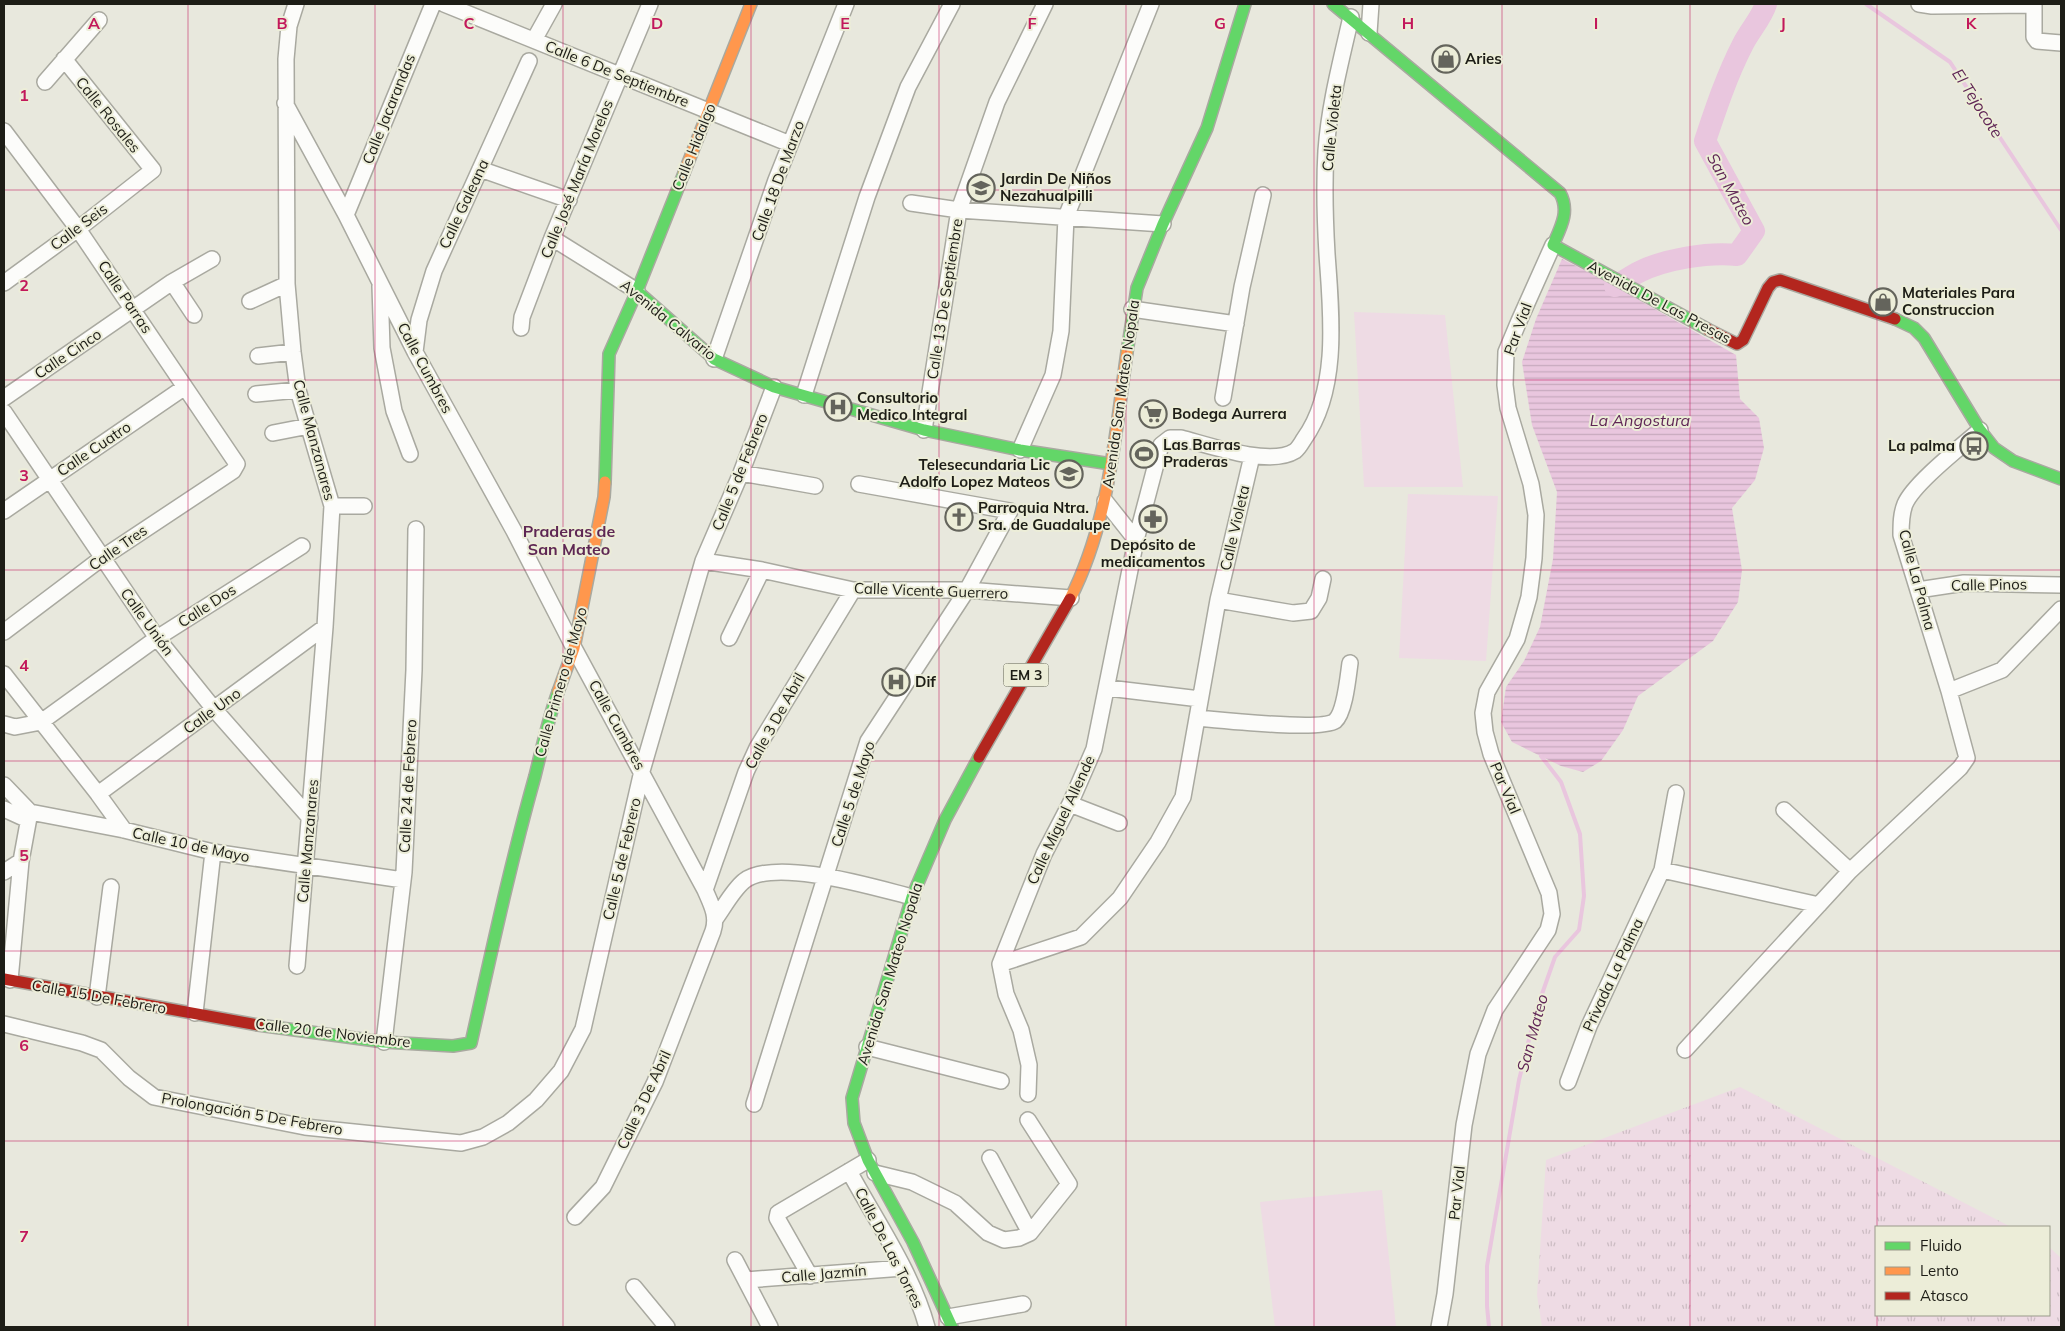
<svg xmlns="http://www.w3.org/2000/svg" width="2065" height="1331" viewBox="0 0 2065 1331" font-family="Mulish,sans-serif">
<defs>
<pattern id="grass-tufts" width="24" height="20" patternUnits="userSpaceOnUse" patternTransform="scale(1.25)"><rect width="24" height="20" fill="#eedbe4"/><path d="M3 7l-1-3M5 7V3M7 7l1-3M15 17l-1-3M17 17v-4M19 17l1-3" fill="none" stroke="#ccbcc3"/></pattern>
<pattern id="water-rules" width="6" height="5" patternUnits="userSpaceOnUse" patternTransform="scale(1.25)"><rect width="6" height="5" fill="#e9c6de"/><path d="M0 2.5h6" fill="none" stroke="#c7aabe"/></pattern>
</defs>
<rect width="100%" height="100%" fill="#e8e8dd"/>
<path fill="url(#grass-tufts)" d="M1740 1087 2011 1227H1876V1315H2049V1247L2061 1258V1327H1542L1537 1295 1546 1160Z"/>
<path fill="#eedbe4" d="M1354 312 1445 315 1463 487H1364Z
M1408 494 1498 496 1486 661 1399 658Z
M1382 1190 1396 1327H1275L1260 1202Z"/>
<path fill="url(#water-rules)" d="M1562 259 1600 278 1736 355 1740 399 1759 418 1764 448 1755 480 1732 508 1742 570 1738 602 1713 641 1638 696 1623 730 1601 761 1583 772 1561 766 1512 742 1501 722 1506 687 1524 661 1540 627 1553 559 1557 492 1532 425 1522 362 1536 319Z"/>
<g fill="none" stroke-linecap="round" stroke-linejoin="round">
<path stroke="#e9c6de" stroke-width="4" d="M1866 4 1950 62 2061 230
M1489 1327 1487 1306V1266L1519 1080 1536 1011 1555 957 1579 930 1584 896 1580 834 1561 782 1541 756"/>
<path stroke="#e9c6de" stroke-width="22" d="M1615 286C1623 282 1631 276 1639 272 1665 259 1708 252 1737 255L1754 231 1705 141C1716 108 1727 75 1743 44 1750 30 1761 19 1766 4"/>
<g stroke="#a9a9a0" stroke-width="18">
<path id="street" d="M296 4 289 26 286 59 287 284 293 352 298 390 332 506 325 627 297 966
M444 4 790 144
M1919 4 1932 6 2034 5
M2034 4V37L2037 41 2061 43
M1369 33 1371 4
M534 40 554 4
M45 82 99 20
M285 103 346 215 415 352 514 531 574 648 705 890C711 904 718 916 713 931L655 1082 603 1187 575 1217
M4 131 78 229 237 464 233 471 102 558 4 632
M480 169 569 200
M911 203 959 210 1163 224
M346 215 433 4
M552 238 637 291
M172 282 194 315
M4 283 78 229 153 170 64 59
M380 286 382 348 394 411 410 454
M250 301 287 284
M1132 309 1236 324
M521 328 522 317 552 238 650 4
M415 352 419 320 434 271 529 61
M258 356 293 352
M714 359 776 180 846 4
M256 394 298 390
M804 395 867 197 908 87 952 4
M4 398 172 282 212 259
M1223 398 1242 287 1263 195
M4 412 157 638 214 709 310 818
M924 430 959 210 997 102 1045 4
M273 433 309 426
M1020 450 1053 375 1061 331 1066 217 1151 4
M741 473 815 486
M1105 501 1136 540
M332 506H364
M4 511 185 387
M703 561 762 570 853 590H967L1071 598
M1918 590 1964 583 2061 585
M1218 600 1293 613 1311 611 1319 598 1323 579
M729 638 762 570
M4 674 98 794 124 830
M1108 688 1200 699
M1949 691 2002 670 2061 609
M1197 718C1219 720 1321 731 1335 721 1345 712 1348 677 1350 663
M4 724 15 727 41 722 157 638 302 546
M4 785 30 812
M98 794 325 627
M1070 804 1119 823
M4 809 28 820
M1784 810 1850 871
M30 812 124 830 213 852 403 880
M1662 870 1819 905
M4 872 21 861
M705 890 746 772 757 748 853 590
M716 918C724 907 733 890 744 881 775 857 876 888 912 897
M1000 964 1081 937 1120 898 1158 842 1183 797 1218 600 1252 456
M10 980 21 861 30 812
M97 997 111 887
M195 1013 213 852
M4 1024 82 1043 101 1050 129 1078 154 1097 305 1127 461 1143 483 1137 508 1123 536 1100 561 1071 583 1029 642 771 703 561 741 473 774 387
M384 1042 404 872 414 670 416 529
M867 1047 1001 1081
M1685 1050 1850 871 1960 768 1967 758 1949 691 1901 535C1901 524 1901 514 1905 504 1914 483 1962 446 1980 430
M1568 1082 1589 1026 1662 870 1676 793
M1028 1094 1029 1065 1021 1030 1006 994 1000 964 1044 854 1070 804 1094 749 1136 540 1161 445 1170 438H1181C1208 445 1270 467 1295 451 1299 448 1302 442 1304 439 1340 389 1331 311 1327 254 1325 220 1324 185 1326 151 1329 106 1341 61 1351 17
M754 1104 868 741 967 590 1010 511 859 484
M990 1158 1030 1233
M849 1171C876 1221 912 1272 927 1327
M875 1173 912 1182 955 1203 988 1233 1004 1240 1019 1238 1030 1233 1069 1184 1028 1120
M735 1260 770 1327
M810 1276 777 1218 778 1213 868 1160
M746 1280 903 1268
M634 1287 667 1327
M948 1317 1023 1304
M1439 1327 1445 1294 1464 1125 1478 1054 1495 1010 1548 930 1552 914 1549 893 1491 754 1485 732 1483 713 1487 692 1517 639 1529 597 1534 558 1536 515 1531 484 1508 408 1505 385 1506 352 1519 321 1553 245"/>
</g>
<g stroke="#a9a9a0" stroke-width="14">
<path id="fast" d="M1333 4 1560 193C1570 211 1561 227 1553 245L1707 329
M637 291 714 359 774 387 924 430 1020 450 1111 464
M1895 319 1914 328 1924 338 1980 430 1994 448 2013 461 2061 479
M1127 352 1137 288 1163 224 1207 128 1245 4
M605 482 609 354 637 291 684 173
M258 1025 384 1042 453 1046 471 1043C491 954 510 865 535 776 542 748 548 719 558 692
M952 1327 913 1242 868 1160 854 1123 852 1098 912 897 945 820 979 757"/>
</g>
<g stroke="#a9a9a0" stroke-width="14">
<path id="slow" d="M684 173 751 4
M1070 599C1109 523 1115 436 1127 352
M558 692 574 648 604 497 605 482"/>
</g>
<g stroke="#a9a9a0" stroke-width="14">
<path id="jam" d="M1707 329 1737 344 1743 340 1768 288 1773 282 1780 280 1895 319
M979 757 1070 599
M4 979 258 1025"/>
</g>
<use href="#street" stroke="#fcfcfa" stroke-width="15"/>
<use href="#fast" stroke="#63d668" stroke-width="11"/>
<use href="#slow" stroke="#ff974d" stroke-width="11"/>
<use href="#jam" stroke="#b3261e" stroke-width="11"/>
</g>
<path fill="none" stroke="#c2185b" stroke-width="1" stroke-opacity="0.55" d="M188 4V1327M375 4V1327M563 4V1327M751 4V1327M939 4V1327M1126 4V1327M1314 4V1327M1502 4V1327M1690 4V1327M1877 4V1227M4 190H2061M4 380H2061M4 570H2061M4 761H2061M4 951H2061M4 1141H2061M1877 1315V1327"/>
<defs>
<g id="shop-ring" transform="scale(1.4375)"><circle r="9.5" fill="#ecedd8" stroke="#64645c" stroke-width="1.5"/><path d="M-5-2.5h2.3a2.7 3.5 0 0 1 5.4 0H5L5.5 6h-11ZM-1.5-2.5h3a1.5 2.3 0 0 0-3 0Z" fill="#64645c"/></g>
<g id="school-ring" transform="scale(1.4375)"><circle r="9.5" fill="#ecedd8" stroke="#64645c" stroke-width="1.5"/><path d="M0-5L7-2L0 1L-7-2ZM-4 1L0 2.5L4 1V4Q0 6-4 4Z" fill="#64645c"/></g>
<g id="hospital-ring" transform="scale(1.4375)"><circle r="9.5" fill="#ecedd8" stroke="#64645c" stroke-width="1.5"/><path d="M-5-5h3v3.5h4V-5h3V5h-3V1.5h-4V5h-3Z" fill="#64645c"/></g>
<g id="supermarket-ring" transform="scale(1.4375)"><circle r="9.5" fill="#ecedd8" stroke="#64645c" stroke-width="1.5"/><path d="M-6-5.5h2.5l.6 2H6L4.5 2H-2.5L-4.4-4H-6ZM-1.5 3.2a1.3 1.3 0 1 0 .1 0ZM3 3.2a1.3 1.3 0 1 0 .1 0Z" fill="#64645c"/></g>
<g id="bus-ring" transform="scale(1.4375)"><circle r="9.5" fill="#ecedd8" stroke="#64645c" stroke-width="1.5"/><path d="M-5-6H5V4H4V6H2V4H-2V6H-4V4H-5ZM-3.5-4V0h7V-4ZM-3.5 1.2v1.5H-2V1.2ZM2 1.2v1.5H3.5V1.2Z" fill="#64645c"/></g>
<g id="stadium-ring" transform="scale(1.4375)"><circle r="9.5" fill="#ecedd8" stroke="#64645c" stroke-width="1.5"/><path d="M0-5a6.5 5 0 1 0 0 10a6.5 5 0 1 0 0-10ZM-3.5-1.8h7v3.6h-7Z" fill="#64645c"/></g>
<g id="church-ring" transform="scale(1.4375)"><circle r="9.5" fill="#ecedd8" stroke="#64645c" stroke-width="1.5"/><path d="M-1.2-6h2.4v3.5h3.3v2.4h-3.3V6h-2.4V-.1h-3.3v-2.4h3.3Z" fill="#64645c"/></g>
<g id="pharmacy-ring" transform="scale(1.4375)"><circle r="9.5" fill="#ecedd8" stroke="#64645c" stroke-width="1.5"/><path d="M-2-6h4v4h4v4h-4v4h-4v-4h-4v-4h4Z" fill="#64645c"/></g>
</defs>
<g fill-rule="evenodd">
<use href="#shop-ring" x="1446" y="59"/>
<use href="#school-ring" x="981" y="188"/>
<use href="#shop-ring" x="1883" y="302"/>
<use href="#hospital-ring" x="838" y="407"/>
<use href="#supermarket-ring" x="1153" y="414"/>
<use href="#bus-ring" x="1974" y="446"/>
<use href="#stadium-ring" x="1144" y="454"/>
<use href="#school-ring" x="1069" y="474"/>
<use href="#church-ring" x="959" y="517"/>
<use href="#pharmacy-ring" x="1153" y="519"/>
<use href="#hospital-ring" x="896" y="682"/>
</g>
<g text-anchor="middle" stroke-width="4" stroke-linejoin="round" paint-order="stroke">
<rect fill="#ecedd8" stroke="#5b5b50" stroke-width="1" x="1003.5" y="663.5" width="45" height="23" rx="4"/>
<g font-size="14" font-weight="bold" fill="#1d1d16">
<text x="1026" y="680">EM 3</text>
</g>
<g font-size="15" font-weight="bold" fill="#1d1d16" stroke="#ecedd8" text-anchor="start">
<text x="1465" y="64">Aries</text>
<text x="1000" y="184">Jardin De Niños<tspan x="1000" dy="17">Nezahualpilli</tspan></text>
<text x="1902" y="298">Materiales Para<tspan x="1902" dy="17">Construccion</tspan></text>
<text x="857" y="403">Consultorio<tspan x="857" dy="17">Medico Integral</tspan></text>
<text x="1172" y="419">Bodega Aurrera</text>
<text x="1163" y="450">Las Barras<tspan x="1163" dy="17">Praderas</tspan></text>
<text x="1955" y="451" text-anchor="end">La palma</text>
<text x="1050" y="470" text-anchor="end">Telesecundaria Lic<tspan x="1050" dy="17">Adolfo Lopez Mateos</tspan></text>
<text x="978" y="513">Parroquia Ntra.<tspan x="978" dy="17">Sra. de Guadalupe</tspan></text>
<text x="1153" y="550" text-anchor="middle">Depósito de<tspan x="1153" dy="17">medicamentos</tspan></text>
<text x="915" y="687">Dif</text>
</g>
<g font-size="15" fill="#1d1d16" stroke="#ecedd8">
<text transform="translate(617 74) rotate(22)" y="5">Calle 6 De Septiembre</text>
<text transform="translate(389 109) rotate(-68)" y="5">Calle Jacarandas</text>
<text transform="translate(108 115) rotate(51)" y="5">Calle Rosales</text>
<text transform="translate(1332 128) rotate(-84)" y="5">Calle Violeta</text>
<text transform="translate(694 147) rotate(-68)" y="5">Calle Hidalgo</text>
<text transform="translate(577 179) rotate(-68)" y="5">Calle José María Morelos</text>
<text transform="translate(778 181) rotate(-70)" y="5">Calle 18 De Marzo</text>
<text transform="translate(464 204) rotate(-65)" y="5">Calle Galeana</text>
<text transform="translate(79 227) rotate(-37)" y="5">Calle Seis</text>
<text transform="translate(125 297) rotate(56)" y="5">Calle Parras</text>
<text transform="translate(945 299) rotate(-81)" y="5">Calle 13 De Septiembre</text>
<text transform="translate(1659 302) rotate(28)" y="5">Avenida De Las Presas</text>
<text transform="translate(668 320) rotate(39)" y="5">Avenida Calvario</text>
<text transform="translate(1518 329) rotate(-70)" y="5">Par Vial</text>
<text transform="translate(68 354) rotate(-34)" y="5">Calle Cinco</text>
<text transform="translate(425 368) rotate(62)" y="5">Calle Cumbres</text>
<text transform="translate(1121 394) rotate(-82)" y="5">Avenida San Mateo Nopala</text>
<text transform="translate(314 440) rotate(75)" y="5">Calle Manzanares</text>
<text transform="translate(94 449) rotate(-34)" y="5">Calle Cuatro</text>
<text transform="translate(740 472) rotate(-68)" y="5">Calle 5 de Febrero</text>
<text transform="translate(1235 528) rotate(-77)" y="5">Calle Violeta</text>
<text transform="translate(118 548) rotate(-35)" y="5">Calle Tres</text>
<text transform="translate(1917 580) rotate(75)" y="5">Calle La Palma</text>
<text transform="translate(1989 585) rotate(-1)" y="5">Calle Pinos</text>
<text transform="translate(931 591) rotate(2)" y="5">Calle Vicente Guerrero</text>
<text transform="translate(207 606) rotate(-33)" y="5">Calle Dos</text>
<text transform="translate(147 622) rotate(54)" y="5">Calle Unión</text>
<text transform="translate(561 682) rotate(-74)" y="5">Calle Primero de Mayo</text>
<text transform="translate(212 711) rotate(-36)" y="5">Calle Uno</text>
<text transform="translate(775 721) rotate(-61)" y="5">Calle 3 De Abril</text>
<text transform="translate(617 725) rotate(61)" y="5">Calle Cumbres</text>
<text transform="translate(408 786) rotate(-87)" y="5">Calle 24 de Febrero</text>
<text transform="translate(1505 788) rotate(67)" y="5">Par Vial</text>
<text transform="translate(853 794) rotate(-72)" y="5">Calle 5 de Mayo</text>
<text transform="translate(1061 820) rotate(-65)" y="5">Calle Miguel Allende</text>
<text transform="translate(308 841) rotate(-85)" y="5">Calle Manzanares</text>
<text transform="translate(191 845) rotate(12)" y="5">Calle 10 de Mayo</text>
<text transform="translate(622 859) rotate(-77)" y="5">Calle 5 de Febrero</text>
<text transform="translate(890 974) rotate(-73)" y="5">Avenida San Mateo Nopala</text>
<text transform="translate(1613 975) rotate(-65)" y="5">Privada La Palma</text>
<text transform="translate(99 997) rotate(10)" y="5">Calle 15 De Febrero</text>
<text transform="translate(333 1033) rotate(7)" y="5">Calle 20 de Noviembre</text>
<text transform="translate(644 1100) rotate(-65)" y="5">Calle 3 De Abril</text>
<text transform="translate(252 1114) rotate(10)" y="5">Prolongación 5 De Febrero</text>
<text transform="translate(1457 1193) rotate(-84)" y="5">Par Vial</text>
<text transform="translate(889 1248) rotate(63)" y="5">Calle De Las Torres</text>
<text transform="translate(824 1274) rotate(-5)" y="5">Calle Jazmín</text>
</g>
<g font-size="16" font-style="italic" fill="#602656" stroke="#ecedd8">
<text transform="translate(1978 103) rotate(57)" y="6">El Tejocote</text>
<text transform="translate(1731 189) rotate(61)" y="6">San Mateo</text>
<text x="1640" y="426">La Angostura</text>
<text transform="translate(1532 1033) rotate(-75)" y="6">San Mateo</text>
</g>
<g font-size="16" font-weight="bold" fill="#5e2754" stroke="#ecedd8">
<text x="569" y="537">Praderas de<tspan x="569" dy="18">San Mateo</tspan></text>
</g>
</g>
<g font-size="16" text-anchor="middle" font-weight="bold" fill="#c2185b" stroke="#ecedd8" stroke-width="4" stroke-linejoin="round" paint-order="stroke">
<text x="94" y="29">A</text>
<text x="282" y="29">B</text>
<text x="469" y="29">C</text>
<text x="657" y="29">D</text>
<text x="845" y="29">E</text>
<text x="1032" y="29">F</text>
<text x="1220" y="29">G</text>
<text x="1408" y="29">H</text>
<text x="1596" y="29">I</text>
<text x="1783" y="29">J</text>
<text x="1971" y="29">K</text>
<text x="24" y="101">1</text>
<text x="24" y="291">2</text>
<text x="24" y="481">3</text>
<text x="24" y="671">4</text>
<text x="24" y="861">5</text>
<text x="24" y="1051">6</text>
<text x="24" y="1242">7</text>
</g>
<rect width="2065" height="1331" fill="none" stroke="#1d1d16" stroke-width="10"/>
<rect x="1875" y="1226" width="175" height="90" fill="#ecedd8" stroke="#999a8a"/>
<rect x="1885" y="1242" width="25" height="8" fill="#63d668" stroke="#999a8a"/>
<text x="1920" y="1251" font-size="15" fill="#1d1d16">Fluido</text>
<rect x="1885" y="1267" width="25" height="8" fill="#ff974d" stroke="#999a8a"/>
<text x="1920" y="1276" font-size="15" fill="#1d1d16">Lento</text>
<rect x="1885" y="1292" width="25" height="8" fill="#b3261e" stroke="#999a8a"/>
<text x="1920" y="1301" font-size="15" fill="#1d1d16">Atasco</text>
</svg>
